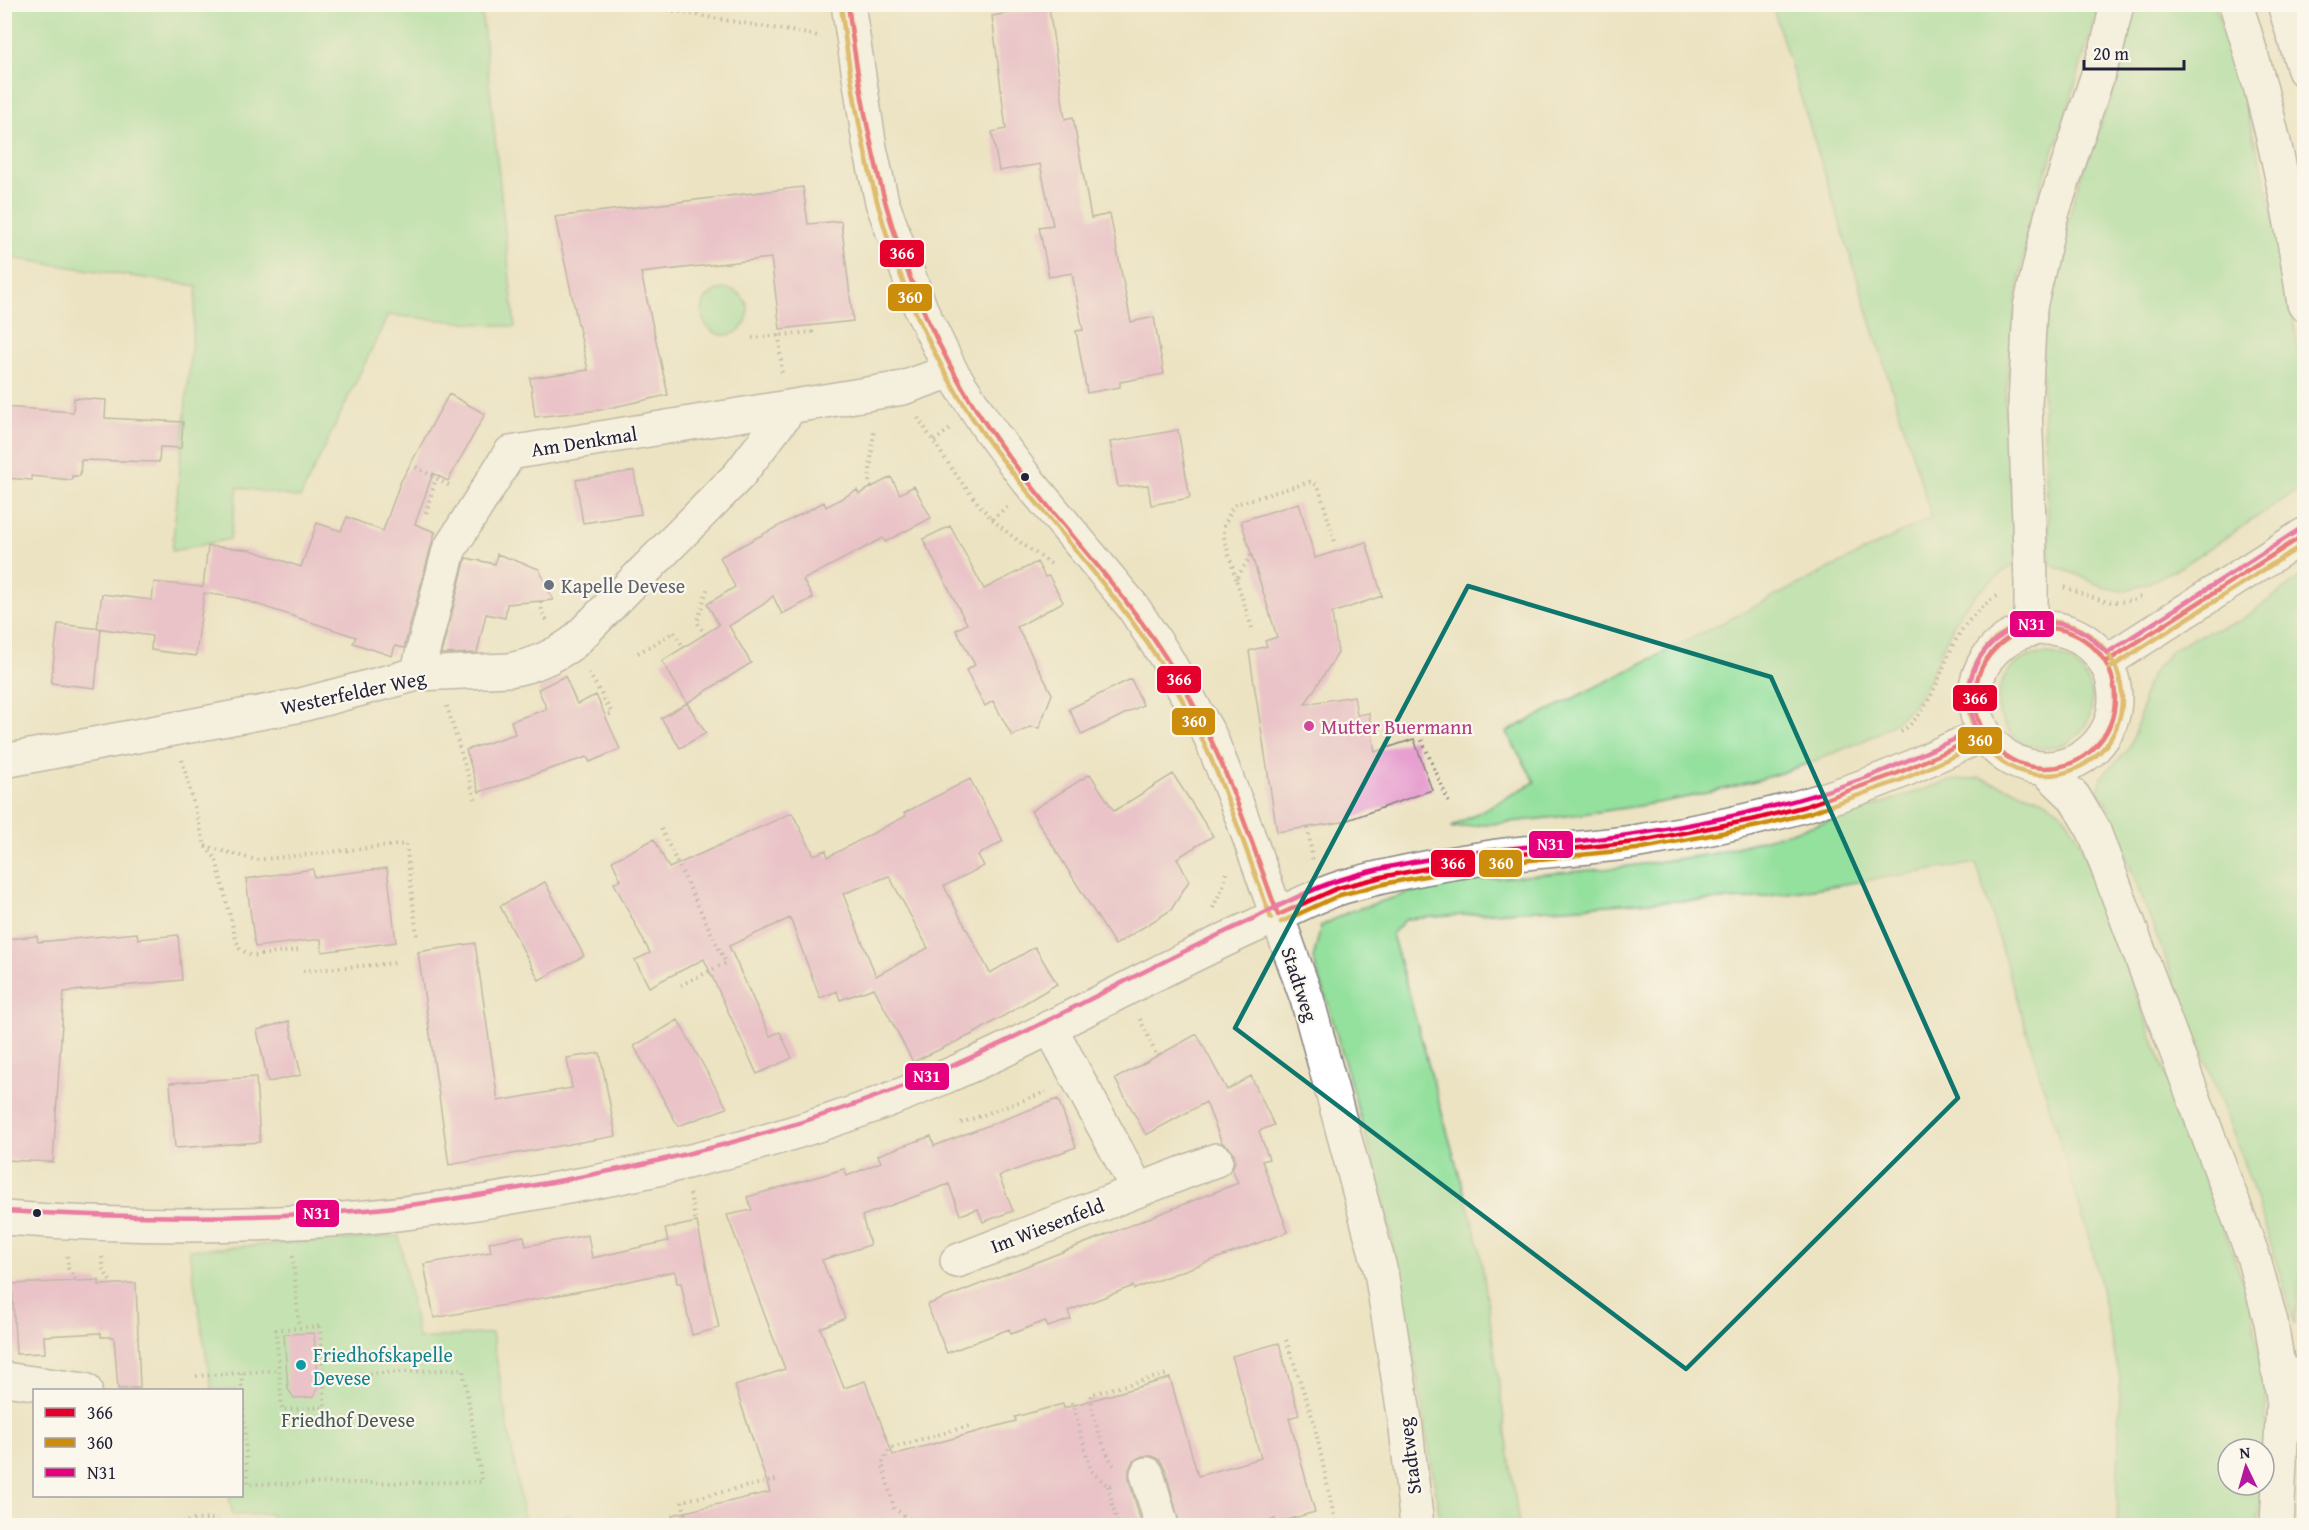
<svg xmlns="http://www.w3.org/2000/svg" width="2309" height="1530" font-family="'Gentium Book Plus',serif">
	<rect width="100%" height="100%" fill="#fbf7ec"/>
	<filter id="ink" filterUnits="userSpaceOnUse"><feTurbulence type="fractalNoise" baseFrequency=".0167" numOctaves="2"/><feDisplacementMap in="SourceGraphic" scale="12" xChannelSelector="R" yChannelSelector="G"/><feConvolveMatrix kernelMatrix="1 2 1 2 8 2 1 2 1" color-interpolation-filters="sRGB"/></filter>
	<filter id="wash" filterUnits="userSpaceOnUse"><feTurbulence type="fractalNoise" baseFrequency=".008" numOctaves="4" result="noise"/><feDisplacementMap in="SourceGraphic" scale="24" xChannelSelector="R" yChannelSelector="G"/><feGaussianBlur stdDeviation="1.35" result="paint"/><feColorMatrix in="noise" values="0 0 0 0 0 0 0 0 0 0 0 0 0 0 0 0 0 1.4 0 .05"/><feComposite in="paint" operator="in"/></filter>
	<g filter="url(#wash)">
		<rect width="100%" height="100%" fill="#ece3c3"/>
		<path fill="#94e09d" stroke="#5b816c" stroke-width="1.5" d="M5 4 481 5 515 327 388 315 300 498 238 487 230 539 172 551 197 286 5 257Z
			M1772 5H2099L2064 121 2031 214 2016 303 2005 400 2016 562C1996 578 1973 593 1959 615 1939 645 1932 692 1901 717 1881 735 1854 745 1829 755 1710 805 1577 815 1450 828L1535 782 1506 732 1932 517Z
			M2133 5H2215L2237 74 2268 192 2290 296 2304 389V486L2184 565 2144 585 2122 591 2103 587 2076 574 2050 565 2041 354 2052 280 2079 181 2116 86Z
			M702 312a23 23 0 1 1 46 0a23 23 0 1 1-46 0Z
			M2304 575V1253L2294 1324C2247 1145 2168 974 2105 800L2098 791 2101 777 2128 750 2137 728 2146 687 2154 671 2172 650 2194 637 2238 622Z
			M1998 701a47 47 0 1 1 94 0a47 47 0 1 1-94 0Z
			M1980 778 2044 800 2062 812 2076 833 2251 1303 2266 1396V1471L2264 1483V1449H2228V1485H2264L2258 1525H2117L2120 1379 2093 1251 1976 863 1750 899 1651 902 1406 919 1392 934 1480 1249 1519 1525H1441L1413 1350 1385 1204 1327 1001 1313 959 1321 926 1348 912 1440 883 1615 868 1712 854 1836 819 1949 781Z
			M399 1236 418 1339 492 1333 525 1525 275 1526 271 1514 233 1515 229 1496H242V1390H212L189 1250Z
			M569 1515 570 1525H528Z"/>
		<g id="blocks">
			<path fill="#e69ccf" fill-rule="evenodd" d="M1049 7 1065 119 1073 117 1091 218 1110 214 1131 322 1154 317 1164 374 1120 382V387L1087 393 1076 331 1083 330 1072 273 1049 277 1039 227 1053 225 1040 164 999 171 992 132 1006 129 992 16Z
				M803 187 808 224 841 221 853 321 780 329 771 258 641 273 668 395 600 410 535 417 530 378 588 370 555 217Z
				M449 394 485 414 448 481 433 473 415 524 435 532 404 648 395 646 392 656 353 643 356 637 238 598 204 593 196 656 151 650 152 636 97 628 102 594 152 600 154 582 203 587 208 546 251 550 301 567 317 523 341 531 347 517 383 531 400 483Z
				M74 398 106 400 105 418 183 422 181 448 160 447 159 462 81 460 80 476H72V480L31 476 32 480 4 478V407L73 412Z
				M1178 430 1190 498 1151 505 1148 485 1118 487 1110 442Z
				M634 471 641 514 583 523 576 480Z
				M891 477 900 494 914 486 931 518 885 542 883 538 803 580 813 598 782 614 773 596 764 604 729 626 751 663 687 703 662 661 719 625 707 604 735 587 720 557 824 502 826 507 857 490 859 494Z
				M1299 503 1315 558 1366 542 1382 596 1332 613 1338 653 1305 704 1354 696 1357 715 1369 713 1375 752 1414 739 1432 790 1342 822 1277 832 1249 651 1267 646 1265 641 1277 637 1241 521Z
				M950 526 984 589 1037 562 1045 577 1049 576 1063 602 1017 627 1052 694 1039 728 1030 727 1012 736 993 701 985 706 966 670 975 665 956 630 967 624 923 539Z
				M497 554 539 569 553 600 507 604 505 618 486 614 477 653 441 654 466 558 495 564Z
				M58 624 101 629 95 688 51 683Z
				M565 676 577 704 596 695 620 749 590 762 587 757 479 792 466 750 515 734 511 721 547 709 538 689Z
				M1131 679 1143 705 1082 735 1069 709Z
				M687 703 706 733 680 748 661 718Z
				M1090 774 1114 811 1173 774 1213 836 1177 858 1189 881 1171 910 1115 945 1031 811Z
				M970 779 1003 841 978 855 984 866 944 886 990 973 1035 947 1057 984 975 1033 913 1062 874 988 840 1000 837 991 820 998 790 918 729 946 770 1036 780 1032 792 1058 757 1074 704 959 649 987 635 960 650 953 614 883 621 880 612 861 654 839 669 868 792 813 814 855 826 850 828 857 906 816 904 813ZM889 876 928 948 876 976 843 894Z
				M387 868 396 942 322 952 321 939 255 947 246 879 313 869 314 877Z
				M545 882 584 956 539 980 500 906Z
				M137 933 138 939 178 935 182 980 64 992 53 1162 4 1160 5 969H9L7 939 37 936 38 942Z
				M475 943 498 1101 572 1088 567 1058 600 1053 616 1136 449 1165 418 952Z
				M678 1020 727 1108 678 1126 634 1046Z
				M289 1021 301 1075 268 1082 257 1030Z
				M1197 1034 1227 1090 1251 1076 1274 1125 1259 1131 1269 1159 1262 1161 1288 1232 1134 1289 1133 1286 1068 1311 1071 1319 1048 1327 1045 1321 1011 1334 1009 1329 947 1353 927 1305 1238 1183 1232 1169 1235 1162 1234 1154 1228 1146 1222 1143 1206 1102 1146 1135 1115 1079Z
				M256 1077 260 1142 175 1148 170 1083Z
				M1058 1099 1076 1147 999 1176 1013 1211 983 1222 978 1209 960 1215 949 1184 862 1216 870 1245 822 1260 845 1318 820 1328 844 1388 865 1381 893 1455 1016 1421 1015 1417 1063 1404 1064 1408 1170 1378 1198 1476 1261 1458 1232 1356 1279 1343 1299 1415 1289 1418 1315 1512 1276 1523 1275 1519 1251 1526H1180L1165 1468 1160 1460 1152 1456H1142L1133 1461 1129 1470V1479L1142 1526H673L672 1515 770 1492 735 1386 785 1369 727 1215 752 1210 747 1197 844 1169 847 1176 881 1162 878 1155 931 1136 934 1146Z
				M697 1222 719 1328 692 1335 681 1283H677L675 1271 597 1288 434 1318 424 1264 491 1252 489 1242 524 1236 526 1246 588 1235 592 1258 668 1241 665 1229Z
				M99 1280V1285L136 1283 140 1388 118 1389 114 1337H101V1333L44 1336 45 1353 16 1354 12 1284Z
				M314 1333 318 1387 313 1397 294 1398 288 1389 284 1334Z"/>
		</g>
	</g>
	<g filter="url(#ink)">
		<use href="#blocks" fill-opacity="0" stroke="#87827f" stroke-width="1.5"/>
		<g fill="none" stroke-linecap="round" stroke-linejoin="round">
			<g stroke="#87827f" stroke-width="36">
				<path id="minor" d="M848 4 870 148 882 202 921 309 951 371 989 429 1025 477 1133 607 1165 656 1210 736 1240 812 1307 999 1381 1272 1405 1420 1417 1526
					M417 674 449 550 510 453 903 388 951 371
					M4 761 301 705 417 674 509 670C533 666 553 657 573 643L739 475 791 407
					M1050 1027 1138 1190
					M957 1261 1216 1160
					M4 1379 85 1390
					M1147 1474 1162 1526"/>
			</g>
			<g stroke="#87827f" stroke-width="36">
				<path id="major" d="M1975 698a70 70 0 1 1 140 0a70 70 0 1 1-140 0Z
					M2106 662 2304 535
					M4 1218C125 1227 247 1228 367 1217 432 1211 498 1200 562 1188 692 1165 819 1131 940 1079 1048 1033 1150 973 1257 925 1285 912 1313 896 1343 887 1389 874 1437 865 1485 858 1536 850 1588 849 1639 841 1728 827 1817 807 1900 772 1928 760 1956 746 1985 734"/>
			</g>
			<g stroke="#87827f" stroke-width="36">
				<path id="highway" d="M2236 4C2267 101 2290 203 2304 304
					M2284 4 2304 70
					M2031 630V583L2025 404 2030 307 2051 217 2108 44 2117 4
					M2045 769 2074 797 2094 831 2253 1256 2271 1322 2283 1397 2277 1526
					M2296 1423 2304 1372"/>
			</g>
			<path stroke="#87827f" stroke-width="4" stroke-dasharray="1.5 4.5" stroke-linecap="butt" d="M632 4 819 36
				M779 335 782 376
				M752 338 812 332 811 326
				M918 418C940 451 965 491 992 519 1010 536 1031 550 1051 564
				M934 441 950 429
				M416 467 450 486
				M872 487 869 482 874 428
				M426 513 436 478
				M992 519 1008 506
				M1236 579 1224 537V526L1231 510 1236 504 1310 482 1317 485 1319 489 1336 545
				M2064 587C2093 598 2113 609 2143 596
				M541 602 542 613 547 620
				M1252 628 1236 579 1252 554
				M705 635 697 622 708 587
				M638 653 674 632 684 648
				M589 673 612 713 605 716
				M447 706 475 799
				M1901 732C1931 711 1939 675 1953 645 1963 625 1978 608 1997 596
				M1422 740 1449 803
				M182 760 205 846 216 859 236 940 240 949 252 956 299 950
				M1308 828 1313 863
				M661 829 726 963 681 985
				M205 846 256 860 406 844 417 936
				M1213 908 1223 886 1226 873
				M303 971 395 963
				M1140 1019 1156 1054
				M961 1123 1046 1092
				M690 1194 696 1223
				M67 1256 68 1268 76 1281
				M293 1256 299 1328
				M102 1257 104 1271 112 1284
				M320 1326 325 1407 282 1410 276 1330Z
				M1286 1340 1314 1422 1336 1526
				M241 1373 248 1484 482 1482 463 1369 323 1376
				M196 1376 279 1370
				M1072 1402 1091 1471 1108 1486 1115 1484
				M1114 1465C1105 1455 1088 1407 1092 1394L1168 1374
				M1108 1486 1118 1526
				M99 1526 104 1523 113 1526
				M176 1526 191 1520 217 1519
				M688 1526 682 1501 780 1479
				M919 1526 894 1508 882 1463 891 1448 969 1426"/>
			<use href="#minor" stroke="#fff" stroke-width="33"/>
			<use href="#major" stroke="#fff" stroke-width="33"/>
			<use href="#highway" stroke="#fff" stroke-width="33"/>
			<g stroke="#fbf7ec" stroke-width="9">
				<path id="bus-1" d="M848 4C867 158 900 300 989 429 1047 514 1123 585 1176 674 1222 749 1248 833 1278 915
					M1975 698a70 70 0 1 1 140 0a70 70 0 1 1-140 0Z
					M2106 662 2304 535
					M1278 915 1338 888 1386 876 1483 858 1636 842 1756 819 1806 806 1898 773 1985 734"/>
			</g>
			<g stroke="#fbf7ec" stroke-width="9">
				<path id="bus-2" d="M841 5C859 159 893 306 984 435 1044 519 1118 591 1171 680 1216 755 1241 837 1271 918
					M1968 698a77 77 0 1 1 154 0a77 77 0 1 1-154 0Z
					M2110 668 2304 544
					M1281 922 1340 895 1388 883 1484 865 1637 849 1758 826 1809 813 1901 780 1988 741"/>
			</g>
			<g stroke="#fbf7ec" stroke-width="9">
				<path id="bus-3" d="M4 1211C125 1218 245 1220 366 1210 438 1203 509 1190 580 1177 702 1154 822 1121 936 1073 1041 1028 1139 971 1242 924 1273 909 1304 892 1336 881 1437 849 1539 849 1642 833 1717 821 1791 805 1862 779 1901 765 1938 746 1976 730 1971 712 1966 694 1972 675 1986 627 2045 609 2086 634 2094 639 2100 647 2107 653L2300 529"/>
			</g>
			<use href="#bus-1" stroke="#e4002b" stroke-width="4.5"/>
			<use href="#bus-2" stroke="#cc8c0c" stroke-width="4.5"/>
			<use href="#bus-3" stroke="#e5007d" stroke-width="4.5"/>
		</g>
	</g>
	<path d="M0 0H2309V1530H0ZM1468 586 1771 677 1958 1098 1686 1369 1235 1028Z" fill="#ece3c3" fill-opacity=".55" fill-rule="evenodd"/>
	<path fill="none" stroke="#0f766e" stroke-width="4.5" stroke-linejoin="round" d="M1468 586 1771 677 1958 1098 1686 1369 1235 1028Z"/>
	<g fill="#22223b" stroke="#fbf7ec" stroke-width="2">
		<circle cx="1025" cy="477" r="5"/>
		<circle cx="37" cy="1213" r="5"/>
	</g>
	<circle fill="#6b7280" stroke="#fbf7ec" stroke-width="2" cx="549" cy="585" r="6"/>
	<circle fill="#d1479c" stroke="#fbf7ec" stroke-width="2" cx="1309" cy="726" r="6"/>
	<circle fill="#0f9aa8" stroke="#fbf7ec" stroke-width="2" cx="301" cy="1365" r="6"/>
	<g text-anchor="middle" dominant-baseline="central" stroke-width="4.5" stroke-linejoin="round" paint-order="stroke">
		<g font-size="20" fill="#22223b" stroke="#fbf7ec">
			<text transform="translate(584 441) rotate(-9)">Am Denkmal</text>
			<text transform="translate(353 692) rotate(-12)">Westerfelder Weg</text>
			<text transform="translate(1300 984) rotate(72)">Stadtweg</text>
			<text transform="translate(1047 1225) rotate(-21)">Im Wiesenfeld</text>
			<text transform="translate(1409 1456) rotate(-97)">Stadtweg</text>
		</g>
		<g font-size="20" fill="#5b616d" stroke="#fbf7ec" text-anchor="start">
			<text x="561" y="585">Kapelle Devese</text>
		</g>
		<g font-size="20" fill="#b23c85" stroke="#fbf7ec" text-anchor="start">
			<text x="1321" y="726">Mutter Buermann</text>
		</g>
		<g font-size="20" fill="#0d838f" stroke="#fbf7ec" text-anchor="start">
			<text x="313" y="1354">Friedhofskapelle<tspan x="313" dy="23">Devese</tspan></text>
		</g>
		<g font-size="20" fill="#445b58" stroke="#fbf7ec">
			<text x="348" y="1419">Friedhof Devese</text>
		</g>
	</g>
	<g stroke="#fbf7ec" stroke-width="2">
		<rect x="879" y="239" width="46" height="29" rx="6" fill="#e4002b"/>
		<rect x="887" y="283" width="46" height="29" rx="6" fill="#cc8c0c"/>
		<rect x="2009" y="610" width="46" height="28" rx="6" fill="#e5007d"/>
		<rect x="1156" y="665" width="46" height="29" rx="6" fill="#e4002b"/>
		<rect x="1952" y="684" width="46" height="28" rx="6" fill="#e4002b"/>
		<rect x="1171" y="707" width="45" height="29" rx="6" fill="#cc8c0c"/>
		<rect x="1957" y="726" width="46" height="29" rx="6" fill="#cc8c0c"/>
		<rect x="1528" y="830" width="46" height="29" rx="6" fill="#e5007d"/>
		<rect x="1478" y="849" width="45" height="29" rx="6" fill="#cc8c0c"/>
		<rect x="1430" y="849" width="46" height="29" rx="6" fill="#e4002b"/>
		<rect x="904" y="1062" width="46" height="29" rx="6" fill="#e5007d"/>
		<rect x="295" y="1199" width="45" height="29" rx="6" fill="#e5007d"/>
	</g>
	<g font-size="16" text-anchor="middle" font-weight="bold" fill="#fff">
		<text x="902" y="259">366</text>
		<text x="910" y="303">360</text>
		<text x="2032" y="630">N31</text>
		<text x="1179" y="685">366</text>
		<text x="1975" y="704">366</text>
		<text x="1194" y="727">360</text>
		<text x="1980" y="746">360</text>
		<text x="1551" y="850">N31</text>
		<text x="1501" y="869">360</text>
		<text x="1453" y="869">366</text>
		<text x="927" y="1082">N31</text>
		<text x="317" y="1219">N31</text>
	</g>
	<rect width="2309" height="1530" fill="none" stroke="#fbf7ec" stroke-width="24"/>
	<rect x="33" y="1389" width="210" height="108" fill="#fbf7ec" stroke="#a4a2a5" stroke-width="1.5"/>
	<rect x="45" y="1408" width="30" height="9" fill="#e4002b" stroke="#a4a2a5" stroke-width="1.5"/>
	<text x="87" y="1419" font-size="18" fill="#22223b">366</text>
	<rect x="45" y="1438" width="30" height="9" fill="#cc8c0c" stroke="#a4a2a5" stroke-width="1.5"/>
	<text x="87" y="1449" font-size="18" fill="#22223b">360</text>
	<rect x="45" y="1468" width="30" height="9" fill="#e5007d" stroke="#a4a2a5" stroke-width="1.5"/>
	<text x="87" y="1479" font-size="18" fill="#22223b">N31</text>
	<g transform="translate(2246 1467) rotate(355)"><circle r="28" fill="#fbf7ec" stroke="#a4a2a5" stroke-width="1.5"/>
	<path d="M0-4.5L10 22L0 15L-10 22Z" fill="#b5179e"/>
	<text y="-9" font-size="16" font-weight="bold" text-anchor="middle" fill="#22223b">N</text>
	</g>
	<path d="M2084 60v9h100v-9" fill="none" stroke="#22223b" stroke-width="3"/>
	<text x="2093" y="60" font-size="18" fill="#22223b" stroke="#fbf7ec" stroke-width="4.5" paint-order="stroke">20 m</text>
</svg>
